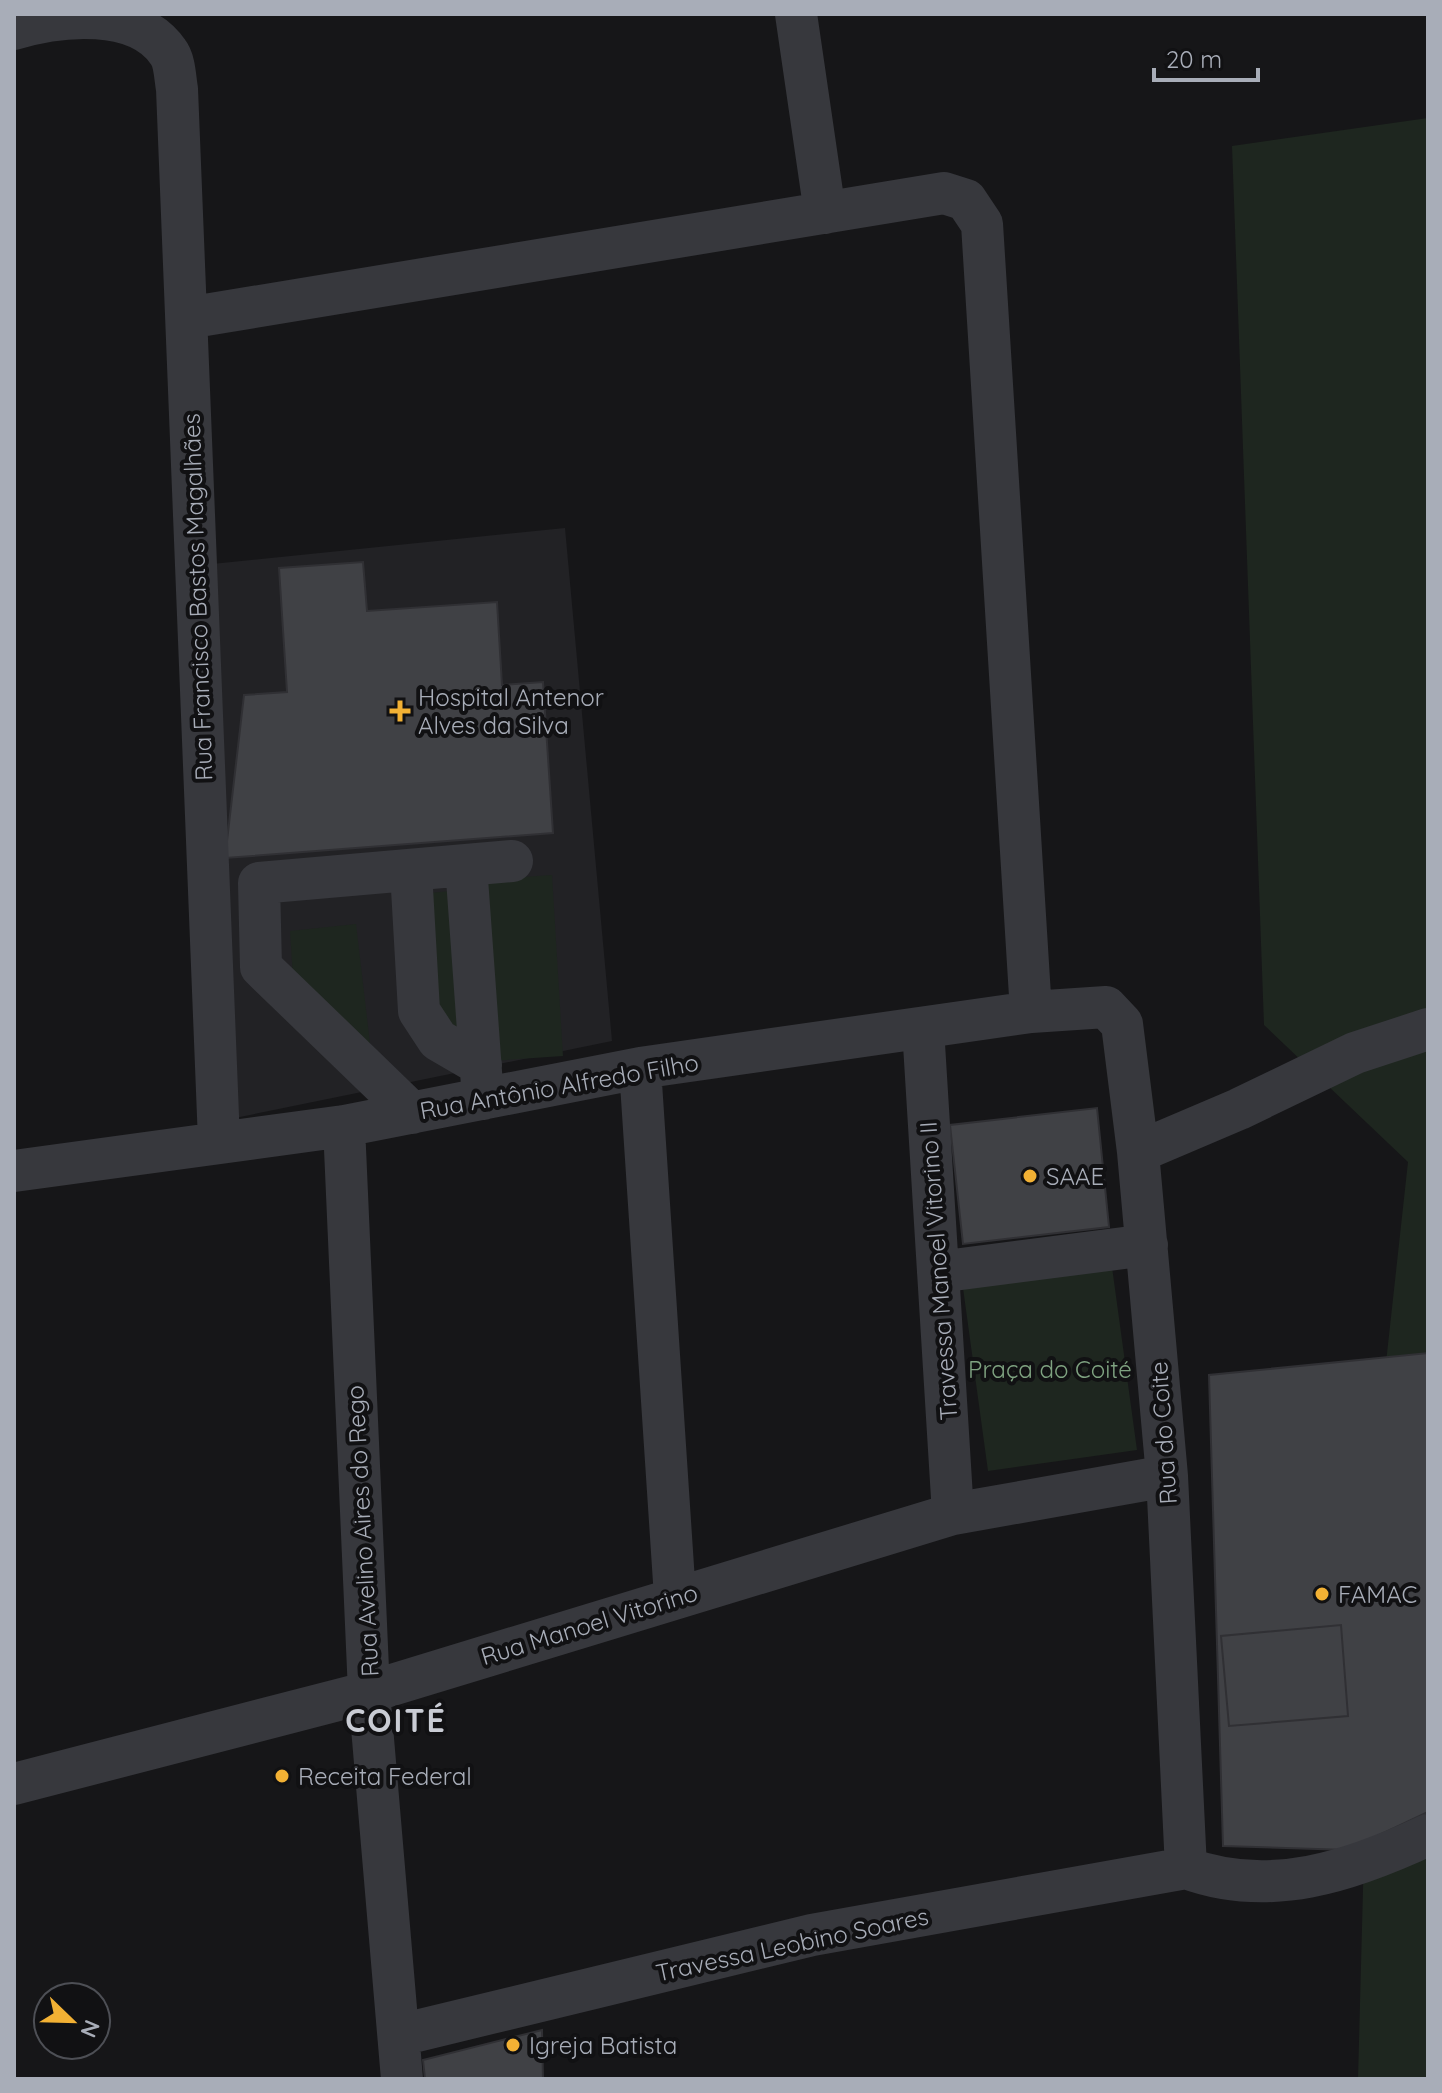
<svg xmlns="http://www.w3.org/2000/svg" width="1442" height="2093" font-family="Quicksand,sans-serif">
	<rect width="100%" height="100%" fill="#161618"/>
	<path fill="#222225" d="M565 528 612 1041 235 1118 212 564Z"/>
	<path fill="#1e261f" d="M1428 118V2079H1358L1374 1472 1408 1162 1264 1025 1232 146Z
		M552 875 563 1056 492 1061 480 880Z
		M451 891 462 1038 435 1004 429 893Z
		M356 924 371 1052 295 1008 290 931Z
		M1112 1267 1137 1450 988 1471 963 1288Z"/>
	<path fill="#404145" stroke="#303034" stroke-width="2" d="M363 562 367 611 497 602 502 685 543 682 553 833 225 858 244 695 287 692 279 568Z
		M1097 1108 1109 1227 963 1244 950 1125Z
		M1428 1353V1812L1348 1850 1223 1846 1209 1375Z
		M1341 1625 1348 1716 1229 1726 1221 1636Z
		M542 2030 543 2079H425L423 2060Z"/>
	<g fill="none" stroke-linecap="round" stroke-linejoin="round">
		<path stroke="#37383d" stroke-width="42" d="M796 14 825 213
			M14 29C60 15 137 7 168 52 175 61 175 78 177 89L219 1141
			M187 318 944 193 966 200 982 224 1031 1012
			M466 865 483 1099
			M411 871 419 1011 438 1040 481 1065
			M923 1028 953 1514
			M640 1068 675 1597
			M412 1113 261 967 259 883 512 861
			M344 1126 369 1692 402 2079
			M1138 1152 1239 1109 1355 1053 1428 1029
			M14 1171 344 1126 640 1068 1031 1012 1106 1007 1122 1024 1138 1152 1167 1476 1186 1868
			M938 1272 1147 1245
			M14 1784 369 1692 953 1514 1167 1476
			M1186 1868C1270 1899 1351 1871 1428 1835
			M400 2035 812 1935 1186 1868"/>
	</g>
	<g fill="#f2b134" stroke="#111113" stroke-width="3">
		<path d="M396 699h8v8h8v8h-8v8h-8v-8h-8v-8h8z"/>
		<circle cx="1030" cy="1176" r="8"/>
		<circle cx="1322" cy="1594" r="8"/>
		<circle cx="282" cy="1776" r="8"/>
		<circle cx="513" cy="2045" r="8"/>
	</g>
	<g text-anchor="middle" dominant-baseline="central" stroke-width="8" stroke-linejoin="round" paint-order="stroke">
		<g font-size="24" fill="#a8adb8" stroke="#111113">
			<text transform="translate(197 597) rotate(-92)">Rua Francisco Bastos Magalhães</text>
			<text transform="translate(559 1086) rotate(-10)">Rua Antônio Alfredo Filho</text>
			<text transform="translate(938 1271) rotate(-94)">Travessa Manoel Vitorino II</text>
			<text transform="translate(1163 1433) rotate(-94)">Rua do Coite</text>
			<text transform="translate(362 1531) rotate(-93)">Rua Avelino Aires do Rego</text>
			<text transform="translate(589 1624) rotate(-17)">Rua Manoel Vitorino</text>
			<text transform="translate(792 1944) rotate(-12)">Travessa Leobino Soares</text>
		</g>
		<g font-size="24" fill="#a8adb8" stroke="#111113" text-anchor="start">
			<text x="418" y="697">Hospital Antenor<tspan x="418" dy="28">Alves da Silva</tspan></text>
			<text x="1046" y="1176">SAAE</text>
			<text x="1338" y="1594">FAMAC</text>
			<text x="298" y="1776">Receita Federal</text>
			<text x="529" y="2045">Igreja Batista</text>
		</g>
		<g font-size="24" fill="#7fa381" stroke="#111113">
			<text x="1050" y="1369">Praça do Coité</text>
		</g>
		<g font-size="32" font-weight="bold" letter-spacing="2" fill="#c9ccd4" stroke="#111113">
			<text x="396" y="1720">COITÉ</text>
		</g>
	</g>
	<rect width="1442" height="2093" fill="none" stroke="#a8adb8" stroke-width="32"/>
	<g transform="translate(72 2021) rotate(113)"><circle r="38" fill="#111113" stroke="#4d4f55" stroke-width="2"/>
	<path d="M0-6L14 30L0 20L-14 30Z" fill="#f2b134"/>
	<text y="-12" font-size="22" font-weight="bold" text-anchor="middle" fill="#a8adb8">N</text>
	</g>
	<path d="M1154 68v12h104v-12" fill="none" stroke="#a8adb8" stroke-width="4"/>
	<text x="1166" y="68" font-size="24" fill="#a8adb8" stroke="#111113" stroke-width="6" paint-order="stroke">20 m</text>
</svg>
